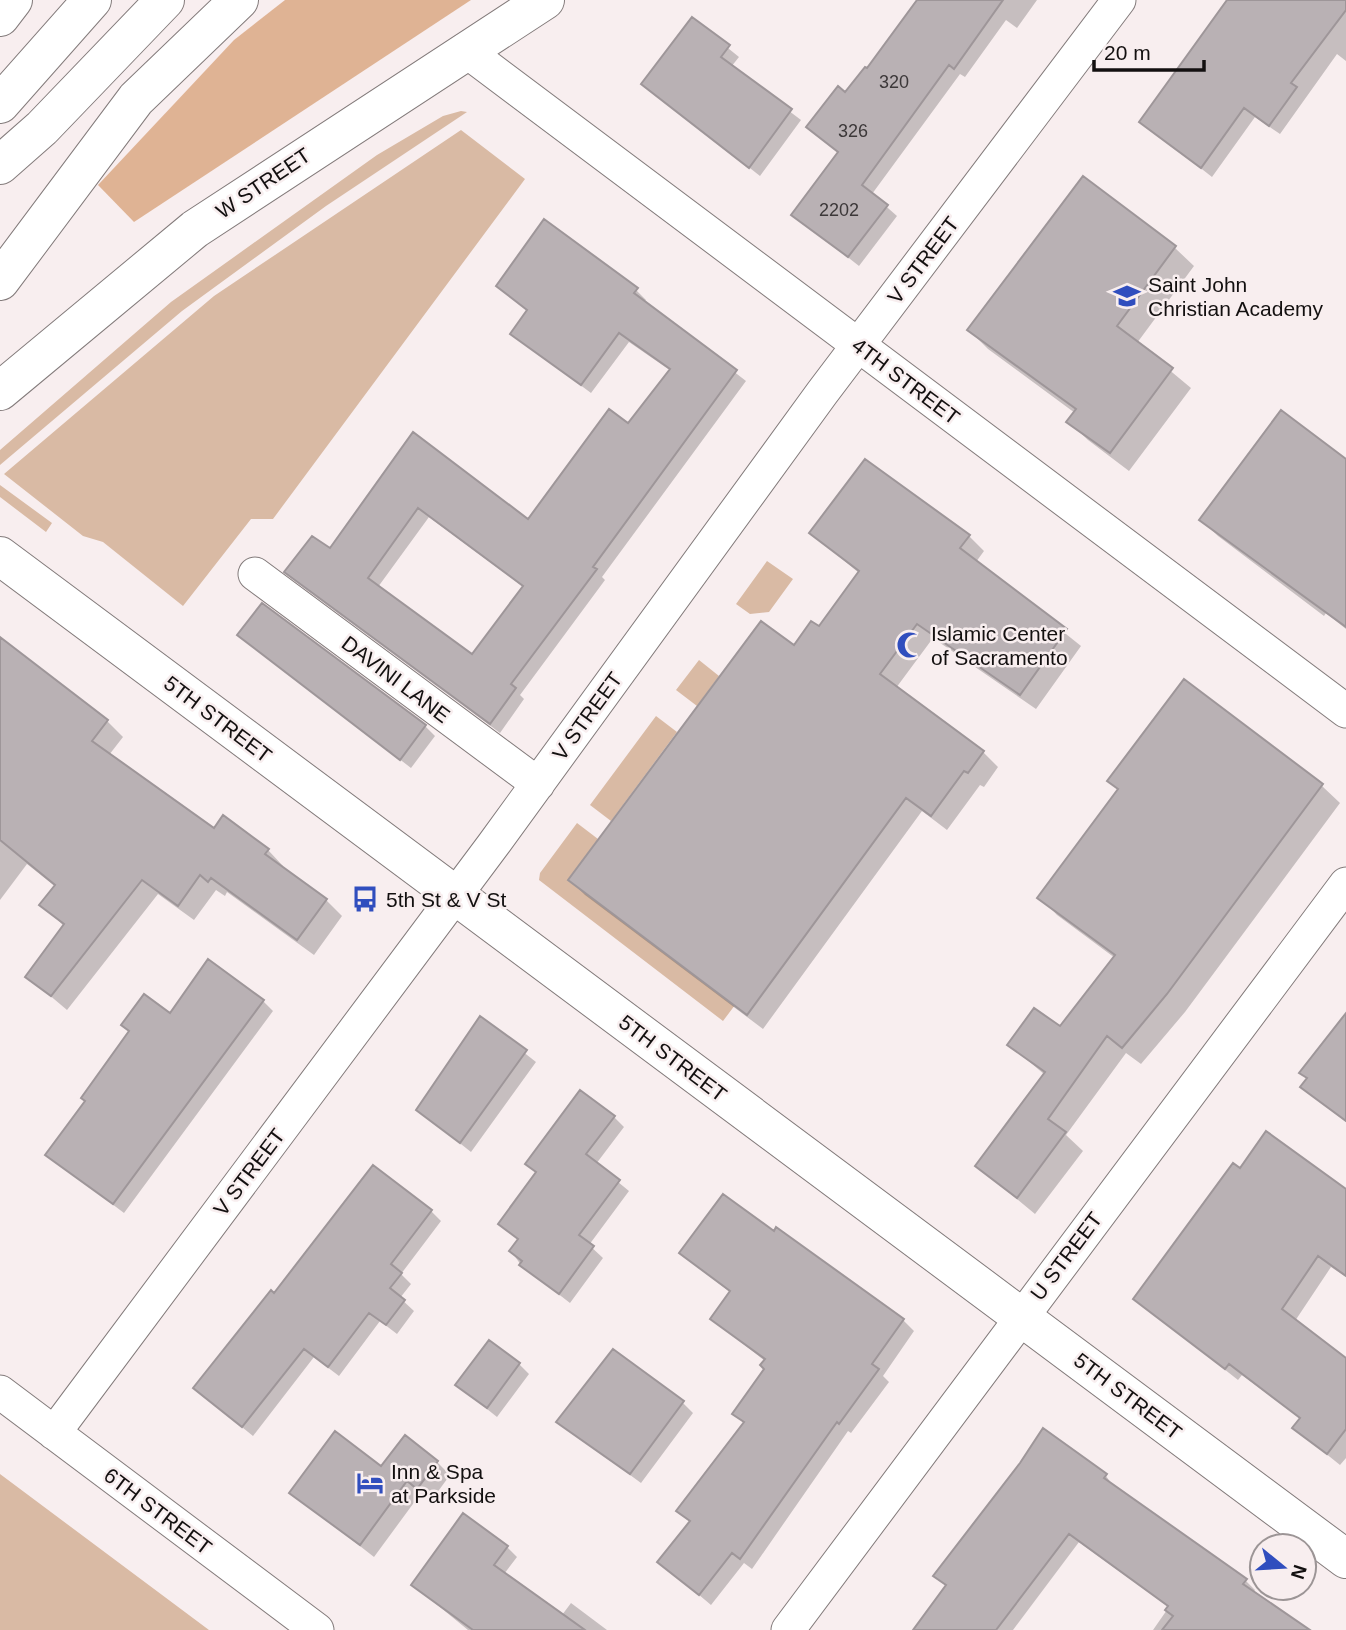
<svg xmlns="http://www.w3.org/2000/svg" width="1346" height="1630" font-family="Arial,sans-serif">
	<rect width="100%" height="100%" fill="#f8eeef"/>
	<path fill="#d9baa4" d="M461 111 467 112 326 206 182 311 0 465V450L171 302 377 155 443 116Z
		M461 130 525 179 273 519H251L183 606 103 542 83 536 4 474 214 296Z
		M0 485 52 523 46 532 0 497Z
		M767 561 793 579 769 612 750 614 736 604Z
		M699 660 719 676 697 706 676 690Z
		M656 716 677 732 611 821 590 805Z
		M577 823 598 839 568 880 735 1005 723 1021 539 880 540 873Z
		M0 1474 209 1630H0Z"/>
	<path fill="#dfb394" d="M285 0H471L134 222 98 185 234 40Z"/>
	<path fill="#0003" fill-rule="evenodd" d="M919 0H1037L1017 28 1006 20 965 77 960 74 872 194 897 216 859 266 793 214 840 153 809 127 867 71Z
		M1229 0H1346V61L1337 54 1280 134 1255 117 1212 177 1142 122Z
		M692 19 739 57 731 67 801 120 760 176 643 84Z
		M1084 179 1175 248 1194 266 1137 343 1191 388 1129 471 1088 440 1069 422 1075 413 988 349 969 330Z
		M498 286 636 290 646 300 644 302 746 381 602 577 605 580 520 695 524 699 500 733 287 572 330 551 414 435 529 521 629 426 671 371 629 342 591 393 512 334 528 311ZM429 517 524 587 473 657 378 587Z
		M1346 461V629L1326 613 1324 616 1218 536 1201 520Z
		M811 533 969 536 984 551 976 562 1081 646 1036 709 933 638 896 688 983 752 998 767 984 787 980 785 947 830 922 811 763 1029 585 895 570 880 794 647 820 629 859 573Z
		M239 635 425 726 435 736 411 768Z
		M7 645 107 721 123 737 109 755 215 830 268 850 283 866 282 868 326 900 342 916 314 955 227 892 225 896 216 890 194 920 158 894 67 1010 28 977 64 926 42 905 56 887 27 864 0 900V654Z
		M1184 682 1322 786 1340 803 1185 1012 1141 1064 1126 1053 1066 1135 1083 1151 1035 1214 977 1166 1045 1075 1010 1045 1060 1028 1115 958 1057 915 1040 897 1119 791 1109 781Z
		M263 1001 273 1011 124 1213 47 1155Z
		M1346 1015V1122L1302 1087 1308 1079 1302 1073Z
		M480 1018 536 1062 471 1152 418 1110Z
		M614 1117 624 1127 596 1164 629 1191 589 1245 603 1258 570 1303 521 1265 511 1251 519 1240 500 1224 537 1173 527 1164Z
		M1240 1171 1346 1191V1277L1331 1267 1295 1321 1346 1360V1458L1340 1465 1294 1428 1301 1419 1242 1375 1238 1380 1135 1299Z
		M431 1211 441 1221 401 1274 411 1284 400 1298 414 1311 397 1334 380 1321 339 1376 314 1357 253 1436 206 1398 274 1295Z
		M681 1253 903 1320 914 1331 883 1376 889 1382 851 1433 848 1431 752 1569 744 1563 711 1605 660 1562 691 1523 679 1511 745 1424 735 1414 766 1369 765 1361 712 1319 731 1293Z
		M519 1364 529 1374 497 1417 457 1385Z
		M580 1391 683 1403 693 1413 641 1483 558 1422Z
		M1044 1430 1106 1476 1114 1487 1246 1581 1255 1590 1253 1593 1307 1630H1153L1169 1607 1079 1542 1013 1630H915L947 1587 935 1575 1021 1464Z
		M437 1462 450 1475 431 1501 421 1493 374 1557 292 1493 381 1468Z
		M507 1547 517 1557 504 1574 562 1615 571 1603 607 1630H468L413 1585Z"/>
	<path fill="#b9b1b4" stroke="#9e9699" stroke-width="2" fill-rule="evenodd" d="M917 0H1003L954 69 949 65 862 185 888 205 848 257 791 215 838 152 806 127 838 86 845 92 865 67 867 68Z
		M1227 0H1346V10L1291 83 1297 87 1269 126 1244 108 1201 168 1139 122Z
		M692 17 730 45 721 57 792 109 749 168 641 84Z
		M1083 176 1176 246 1117 326 1173 368 1110 453 1066 422 1076 409 967 330Z
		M544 219 638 288 634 293 737 370 593 567 597 569 511 684 516 688 490 724 284 572 312 536 330 548 413 432 528 519 609 409 628 423 670 369 619 333 581 385 510 334 527 310 496 286ZM418 508 523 586 472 654 368 578Z
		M1281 410 1346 459V627L1199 520Z
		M865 459 970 535 960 548 1067 629 1020 695 917 624 880 674 984 751 968 773 964 771 931 816 906 798 747 1015 568 880 761 621 794 645 811 621 819 626 859 571 809 533Z
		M262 603 426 725 400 760 237 635Z
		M0 637 108 720 92 741 214 828 223 815 269 849 265 854 327 899 297 940 211 878 208 882 200 875 178 906 142 880 51 996 25 977 64 924 39 905 55 885 0 840Z
		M1184 679 1323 784 1167 994 1122 1048 1107 1036 1048 1119 1066 1132 1017 1198 975 1166 1045 1072 1007 1045 1034 1008 1060 1026 1115 955 1037 898 1118 789 1107 781Z
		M208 959 264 1000 113 1204 45 1155 85 1101 81 1098 129 1031 121 1025 144 994 170 1013Z
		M1346 1013V1121L1300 1087 1307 1078 1299 1073Z
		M480 1016 527 1050 460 1143 416 1110Z
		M580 1090 615 1116 586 1154 620 1180 579 1235 594 1246 559 1294 519 1265 522 1261 509 1251 518 1239 498 1224 536 1172 525 1164Z
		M1266 1131 1346 1189V1276L1318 1256 1282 1309 1346 1358V1429L1327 1454 1292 1428 1300 1418 1229 1364 1225 1369 1133 1299 1233 1163 1240 1168Z
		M373 1165 432 1210 391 1264 402 1273 390 1288 405 1300 386 1325 369 1313 328 1367 304 1349 242 1427 193 1388 271 1290 274 1293Z
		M723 1194 774 1231 776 1227 904 1319 872 1364 879 1369 839 1424 837 1422 740 1559 732 1553 699 1595 657 1562 690 1521 676 1511 744 1422 732 1414 764 1369 760 1365 765 1359 710 1319 730 1291 679 1253Z
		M489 1340 520 1363 487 1408 455 1385Z
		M613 1349 684 1401 630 1474 556 1422Z
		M1043 1428 1107 1474 1104 1478 1247 1579 1243 1584 1310 1630H1162L1173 1616 1165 1610 1168 1606 1069 1534 996 1630H913L946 1585 933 1576 1020 1463Z
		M335 1431 381 1466 405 1435 438 1461 417 1489 407 1481 360 1545 289 1493Z
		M463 1513 508 1546 494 1565 585 1630H473L411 1585Z"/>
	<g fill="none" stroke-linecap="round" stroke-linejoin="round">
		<g stroke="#837b7b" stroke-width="35">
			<path id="minor" d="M465 50 1346 711
				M255 574 538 784
				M0 1392 317 1630
				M54 1433 493 845 822 393 1119 0
				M788 1630 1346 884"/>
		</g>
		<g stroke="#837b7b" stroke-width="40">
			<path id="tertiary" d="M0 391 195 229 545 0
				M0 556 1346 1559"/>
		</g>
		<g stroke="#837b7b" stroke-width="40">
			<path id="motorway" d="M0 17 13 0
				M0 104 92 0
				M0 165 42 128 165 0
				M0 281 136 99 239 0"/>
		</g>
		<use href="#minor" stroke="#fff" stroke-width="33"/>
		<use href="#tertiary" stroke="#fff" stroke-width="38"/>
		<use href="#motorway" stroke="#fff" stroke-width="38"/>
	</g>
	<defs>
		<g id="school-bare" transform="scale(2.1)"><path d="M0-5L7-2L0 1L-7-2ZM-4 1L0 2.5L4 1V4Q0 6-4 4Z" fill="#304ebe" stroke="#f8eeef" stroke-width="2.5" paint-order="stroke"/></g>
		<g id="mosque-bare" transform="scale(2.1)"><path d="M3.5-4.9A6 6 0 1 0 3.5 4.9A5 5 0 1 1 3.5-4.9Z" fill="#304ebe" stroke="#f8eeef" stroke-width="2.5" paint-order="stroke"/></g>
		<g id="bus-bare" transform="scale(2.1)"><path d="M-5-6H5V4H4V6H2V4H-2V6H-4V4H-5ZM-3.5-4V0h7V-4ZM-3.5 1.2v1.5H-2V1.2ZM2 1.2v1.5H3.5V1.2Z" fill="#304ebe" stroke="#f8eeef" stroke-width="2.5" paint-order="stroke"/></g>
		<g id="hotel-bare" transform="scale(2.1)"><path d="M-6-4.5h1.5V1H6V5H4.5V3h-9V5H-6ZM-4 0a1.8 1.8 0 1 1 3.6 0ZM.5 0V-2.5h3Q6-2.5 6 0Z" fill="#304ebe" stroke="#f8eeef" stroke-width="2.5" paint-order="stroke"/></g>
	</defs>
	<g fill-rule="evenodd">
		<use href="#school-bare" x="1127" y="296"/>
		<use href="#mosque-bare" x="910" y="645"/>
		<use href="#bus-bare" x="365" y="899"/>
		<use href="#hotel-bare" x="370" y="1483"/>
	</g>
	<g text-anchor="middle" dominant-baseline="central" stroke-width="5" stroke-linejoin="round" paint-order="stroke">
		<g font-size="18" fill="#3c3839">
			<text x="894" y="82">320</text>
			<text x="853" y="131">326</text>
			<text x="839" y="210">2202</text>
		</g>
		<g font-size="21" fill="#131010" stroke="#f8eeef">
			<text transform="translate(263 183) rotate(-34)">W STREET</text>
			<text transform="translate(923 260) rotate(-53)">V STREET</text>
			<text transform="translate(906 381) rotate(37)">4TH STREET</text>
			<text transform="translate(396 679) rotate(37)">DAVINI LANE</text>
			<text transform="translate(587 716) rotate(-54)">V STREET</text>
			<text transform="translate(218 719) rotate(37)">5TH STREET</text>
			<text transform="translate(673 1058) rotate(37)">5TH STREET</text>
			<text transform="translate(249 1172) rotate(-53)">V STREET</text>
			<text transform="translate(1066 1256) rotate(-53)">U STREET</text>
			<text transform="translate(1128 1396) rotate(37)">5TH STREET</text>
			<text transform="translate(158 1511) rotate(37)">6TH STREET</text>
		</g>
		<g font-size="21" fill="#131010" stroke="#f8eeef" text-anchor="start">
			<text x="1148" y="284">Saint John<tspan x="1148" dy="24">Christian Academy</tspan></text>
			<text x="931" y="633">Islamic Center<tspan x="931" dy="24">of Sacramento</tspan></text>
			<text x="386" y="899">5th St &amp; V St</text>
			<text x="391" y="1471">Inn &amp; Spa<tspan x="391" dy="24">at Parkside</tspan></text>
		</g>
	</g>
	<g transform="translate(1283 1567) rotate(108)"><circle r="33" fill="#f8eeef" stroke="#9c9596" stroke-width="2"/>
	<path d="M0-5L12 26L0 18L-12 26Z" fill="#304ebe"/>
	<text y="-10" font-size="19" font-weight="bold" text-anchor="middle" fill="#131010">N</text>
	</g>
	<path d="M1094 60v10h110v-10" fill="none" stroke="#131010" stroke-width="3.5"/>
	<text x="1104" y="60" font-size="21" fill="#131010" stroke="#f8eeef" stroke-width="5" paint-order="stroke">20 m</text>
</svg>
